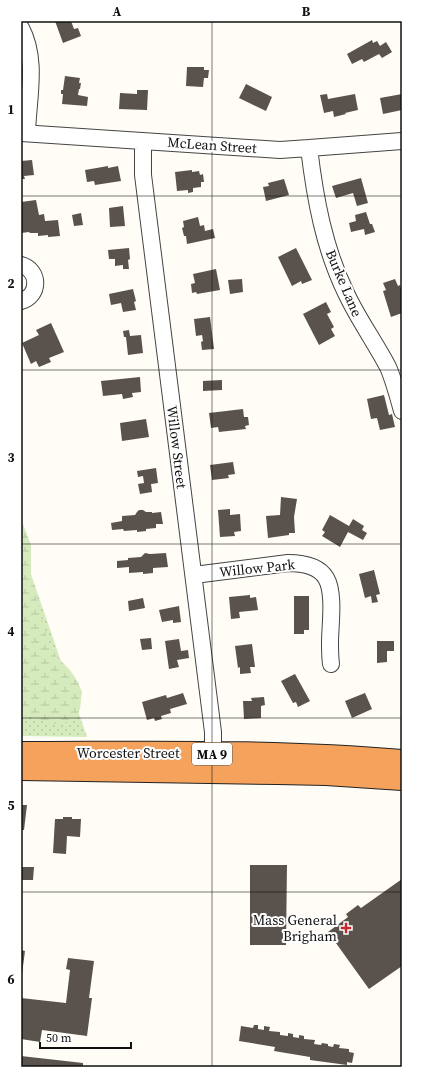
<svg xmlns="http://www.w3.org/2000/svg" width="423" height="1088" font-family="'Source Serif 4',serif">
	<defs>
		<pattern id="grass-dots" width="8" height="8" patternUnits="userSpaceOnUse"><rect width="8" height="8" fill="#d5ebbd"/><path d="M2 2h.1M6 6h.1" fill="none" stroke="#b6c8a1" stroke-width="1.8" stroke-linecap="round"/></pattern>
		<pattern id="wetland-marsh" width="20" height="14" patternUnits="userSpaceOnUse"><rect width="20" height="14" fill="#d5ebbd"/><path d="M1 5h8M5 5V1M11 12h8M15 12V8" fill="none" stroke="#b6c8a1"/></pattern>
	</defs>
	<rect width="100%" height="100%" fill="#fffdf5"/>
	<path fill="url(#grass-dots)" d="M21 545 87 737 21 736Z"/>
	<path fill="url(#wetland-marsh)" d="M21 519 31 545V578L47 639 54 654 70 670 78 682 82 692 80 709 76 718 64 723 54 724 21 714Z"/>
	<path fill="#5a524d" d="M55 21H71L74 29 78 28 81 36 63 43Z
		M372 40 373 43 377 41 380 46 386 42 392 52 382 58 379 54 364 62 362 59 352 64 347 54Z
		M187 67H204V70H209L208 78H204L203 87 186 86Z
		M65 76 80 78 79 83H81L80 89H79L78 95 88 97 87 106 62 104 63 94H61V90H63Z
		M246 84 272 97 266 111 239 98Z
		M137 90H148L147 110 119 109 120 93 137 94Z
		M327 94 328 99 355 94 358 110 345 113 346 114 334 117 333 111 324 113 320 95Z
		M402 94V110L383 114 380 98Z
		M32 160 34 175 24 176 25 179H21V161Z
		M108 166V168L118 166 121 181 95 185 94 181 87 182 85 170Z
		M192 170V172L199 171 200 175 203 174 204 182H201V187L193 188V192L188 193V190L177 191 175 172Z
		M361 178 368 203 357 206 353 193 336 198 332 186Z
		M284 179 289 195 266 201 263 187 269 186 268 183Z
		M36 200 39 215 44 214 45 221 58 220 60 236 48 237V235L38 236V233H30L29 232 21 233V202Z
		M123 206 125 226 110 227 109 208Z
		M366 212 370 224H372L375 232 365 235 364 229 351 232 349 223 356 221 355 215Z
		M81 213 83 225 74 226 72 215Z
		M198 217 200 226 204 225 205 231 213 229 215 238 187 244 186 236H184L182 228 184 227 183 221Z
		M129 248 130 259 128 260 129 269H123V265L115 266V259H109L108 250Z
		M296 248 312 280 302 284 301 281 292 286 278 257Z
		M216 269 220 290 197 294 196 292 192 293 191 284 195 283 193 274Z
		M242 279 243 292 230 294 228 280Z
		M395 279 398 286 400 285 402 292V313L391 317 383 291 386 290 383 283Z
		M133 289 136 301 134 302 136 310 123 312 121 303 111 305 109 294Z
		M326 302 331 312 327 314 334 327 331 329 335 336 319 345 303 314Z
		M210 317 214 349 202 350 201 342 203 341 202 335 196 336 194 319Z
		M51 323 64 352 49 358 51 362 39 367 36 361 31 364 22 343 39 335 36 330Z
		M129 330 130 336 141 335 143 353 128 355 126 337H124L123 331Z
		M140 377 141 392 132 393 133 397 123 399 122 394 103 396 101 381Z
		M222 380V390L203 391V381Z
		M384 395 389 415 392 414 395 427 380 430 377 418 371 419 367 399Z
		M243 409 244 417H248L249 425 245 426 246 429 219 432 218 427 211 428 209 413Z
		M146 419 149 437 122 441 120 423Z
		M233 462 235 474 228 475 229 478 212 480 210 465Z
		M156 468 158 483 151 484 152 492 140 494 138 484 144 483 143 476 138 477 137 471Z
		M281 497 297 499 294 517 295 533H289V535L268 538 266 516 280 515Z
		M230 509V515L240 514 241 531 234 532 235 536 220 537 218 510Z
		M139 510H143L146 512H152V513L161 512 163 524H156V528L146 529V531L137 532V530L124 531 123 529 112 530 111 523 122 521V516L135 515 137 512Z
		M330 515 349 526 353 519 364 526 362 530 367 533 363 540 348 532 340 547 322 536 325 532 322 530Z
		M145 553 150 554 166 553 168 567 153 568V573L143 574V572L129 573V567L117 568V561L128 560V558L141 557Z
		M374 570 380 594 376 595 378 602 372 603 371 596 365 598 359 574Z
		M250 595V598L256 597 258 610 239 612 240 618 231 619 229 597Z
		M294 596H309V630H304V634H294Z
		M143 598 145 608 129 611 128 601Z
		M179 606 181 622 173 623V620L162 622 159 610Z
		M151 638 152 649 142 650 140 639Z
		M179 639 181 651 188 650 189 658 177 660 179 667 169 669 165 641Z
		M377 641H394V651H387V662L377 663Z
		M252 644 255 667H250L251 673 240 674V667L238 668 235 646Z
		M295 674 310 701 298 707 296 702 293 703 281 681Z
		M183 693 187 704 170 709 171 713 161 716 162 719 155 721 154 718 147 720 142 702 166 695 167 698Z
		M365 693 372 709 352 718 345 701Z
		M264 697 265 705 261 706V718L244 719 243 701H252L251 698Z
		M21 805H27L24 830H21Z
		M63 817H72V819H81L80 837 67 836 66 854 53 853 55 819H63Z
		M250 865H287L286 945H250Z
		M21 867H34L33 880H21Z
		M402 879V966L369 989 328 932 348 917 346 914 358 905 361 908Z
		M21 950 25 951 22 974H21Z
		M68 958 94 961 89 998H92L87 1036 42 1030 40 1042 21 1039V998L66 1003 70 970 66 969Z
		M254 1025H258V1029L264 1030V1026L270 1027 269 1031 280 1032V1035L288 1036V1033L293 1034V1037L299 1038V1035L304 1036V1039L315 1040 314 1044 321 1045 322 1043 328 1044V1046L333 1047 334 1044 340 1045 339 1048 349 1049V1052L354 1053 352 1063 347 1062V1065L310 1060V1057L274 1051 275 1047 239 1041 241 1026 253 1028Z
		M21 1056 83 1063V1067H21Z"/>
	<g fill="none" stroke-linecap="round" stroke-linejoin="round">
		<g stroke="#444" stroke-width="18">
			<path id="minor" d="M21 28C38 60 28 98 27 133
				M21 133 280 150 309 148 402 141
				M143 141V175L213 732V754
				M309 148C315 198 324 248 346 293 358 319 375 342 388 367 394 381 398 396 402 411
				M21 265C40 270 40 296 21 301
				M194 575 288 563C302 563 318 565 326 578 335 593 330 626 330 642 330 650 330 657 331 664"/>
		</g>
		<g stroke="#222" stroke-width="24">
			<path id="highway" d="M21 753C148 753 275 750 402 761
				M21 769 278 773 326 774 402 779"/>
		</g>
		<use href="#minor" stroke="#fff" stroke-width="16"/>
		<use href="#highway" stroke="#f5a25d" stroke-width="22"/>
	</g>
	<path fill="none" stroke="#111" stroke-width="1" stroke-opacity="0.55" d="M212 21V1067M21 196H402M21 370H402M21 544H402M21 718H402M21 892H402"/>
	<path fill="#c4262e" stroke="#fff" stroke-width="1.5" d="M344 922h4v4h4v4h-4v4h-4v-4h-4v-4h4z"/>
	<g text-anchor="middle" dominant-baseline="central" stroke-width="4" stroke-linejoin="round" paint-order="stroke">
		<rect fill="#fff" stroke="#585858" stroke-width="1" x="192" y="743" width="40" height="22" rx="3"/>
		<g font-size="13" font-weight="bold" fill="#111">
			<text x="212" y="754">MA 9</text>
		</g>
		<g font-size="14" fill="#111" stroke="#fff">
			<text transform="translate(212 145) rotate(4)">McLean Street</text>
			<text transform="translate(344 283) rotate(67)">Burke Lane</text>
			<text transform="translate(177 447) rotate(83)">Willow Street</text>
			<text transform="translate(257 568) rotate(-6)">Willow Park</text>
			<text x="128" y="753">Worcester Street</text>
		</g>
		<g font-size="14" fill="#111" stroke="#fff" text-anchor="end">
			<text x="337" y="920">Mass General<tspan x="337" dy="16">Brigham</tspan></text>
		</g>
	</g>
	<rect width="423" height="1088" fill="none" stroke="#ffffff" stroke-width="44"/>
	<path d="M40 1042v6h91v-6" fill="none" stroke="#111111" stroke-width="2"/>
	<text x="46" y="1042" font-size="12" fill="#111111" stroke="#ffffff" stroke-width="3" paint-order="stroke">50 m</text>
	<rect x="22" y="22" width="379" height="1044" fill="none" stroke="#111" stroke-width="1.5"/>
	<g font-size="13" text-anchor="middle" font-weight="bold" fill="#111">
		<text x="117" y="16">A</text>
		<text x="306" y="16">B</text>
		<text x="11" y="114">1</text>
		<text x="11" y="288">2</text>
		<text x="11" y="462">3</text>
		<text x="11" y="636">4</text>
		<text x="11" y="810">5</text>
		<text x="11" y="984">6</text>
	</g>
</svg>
